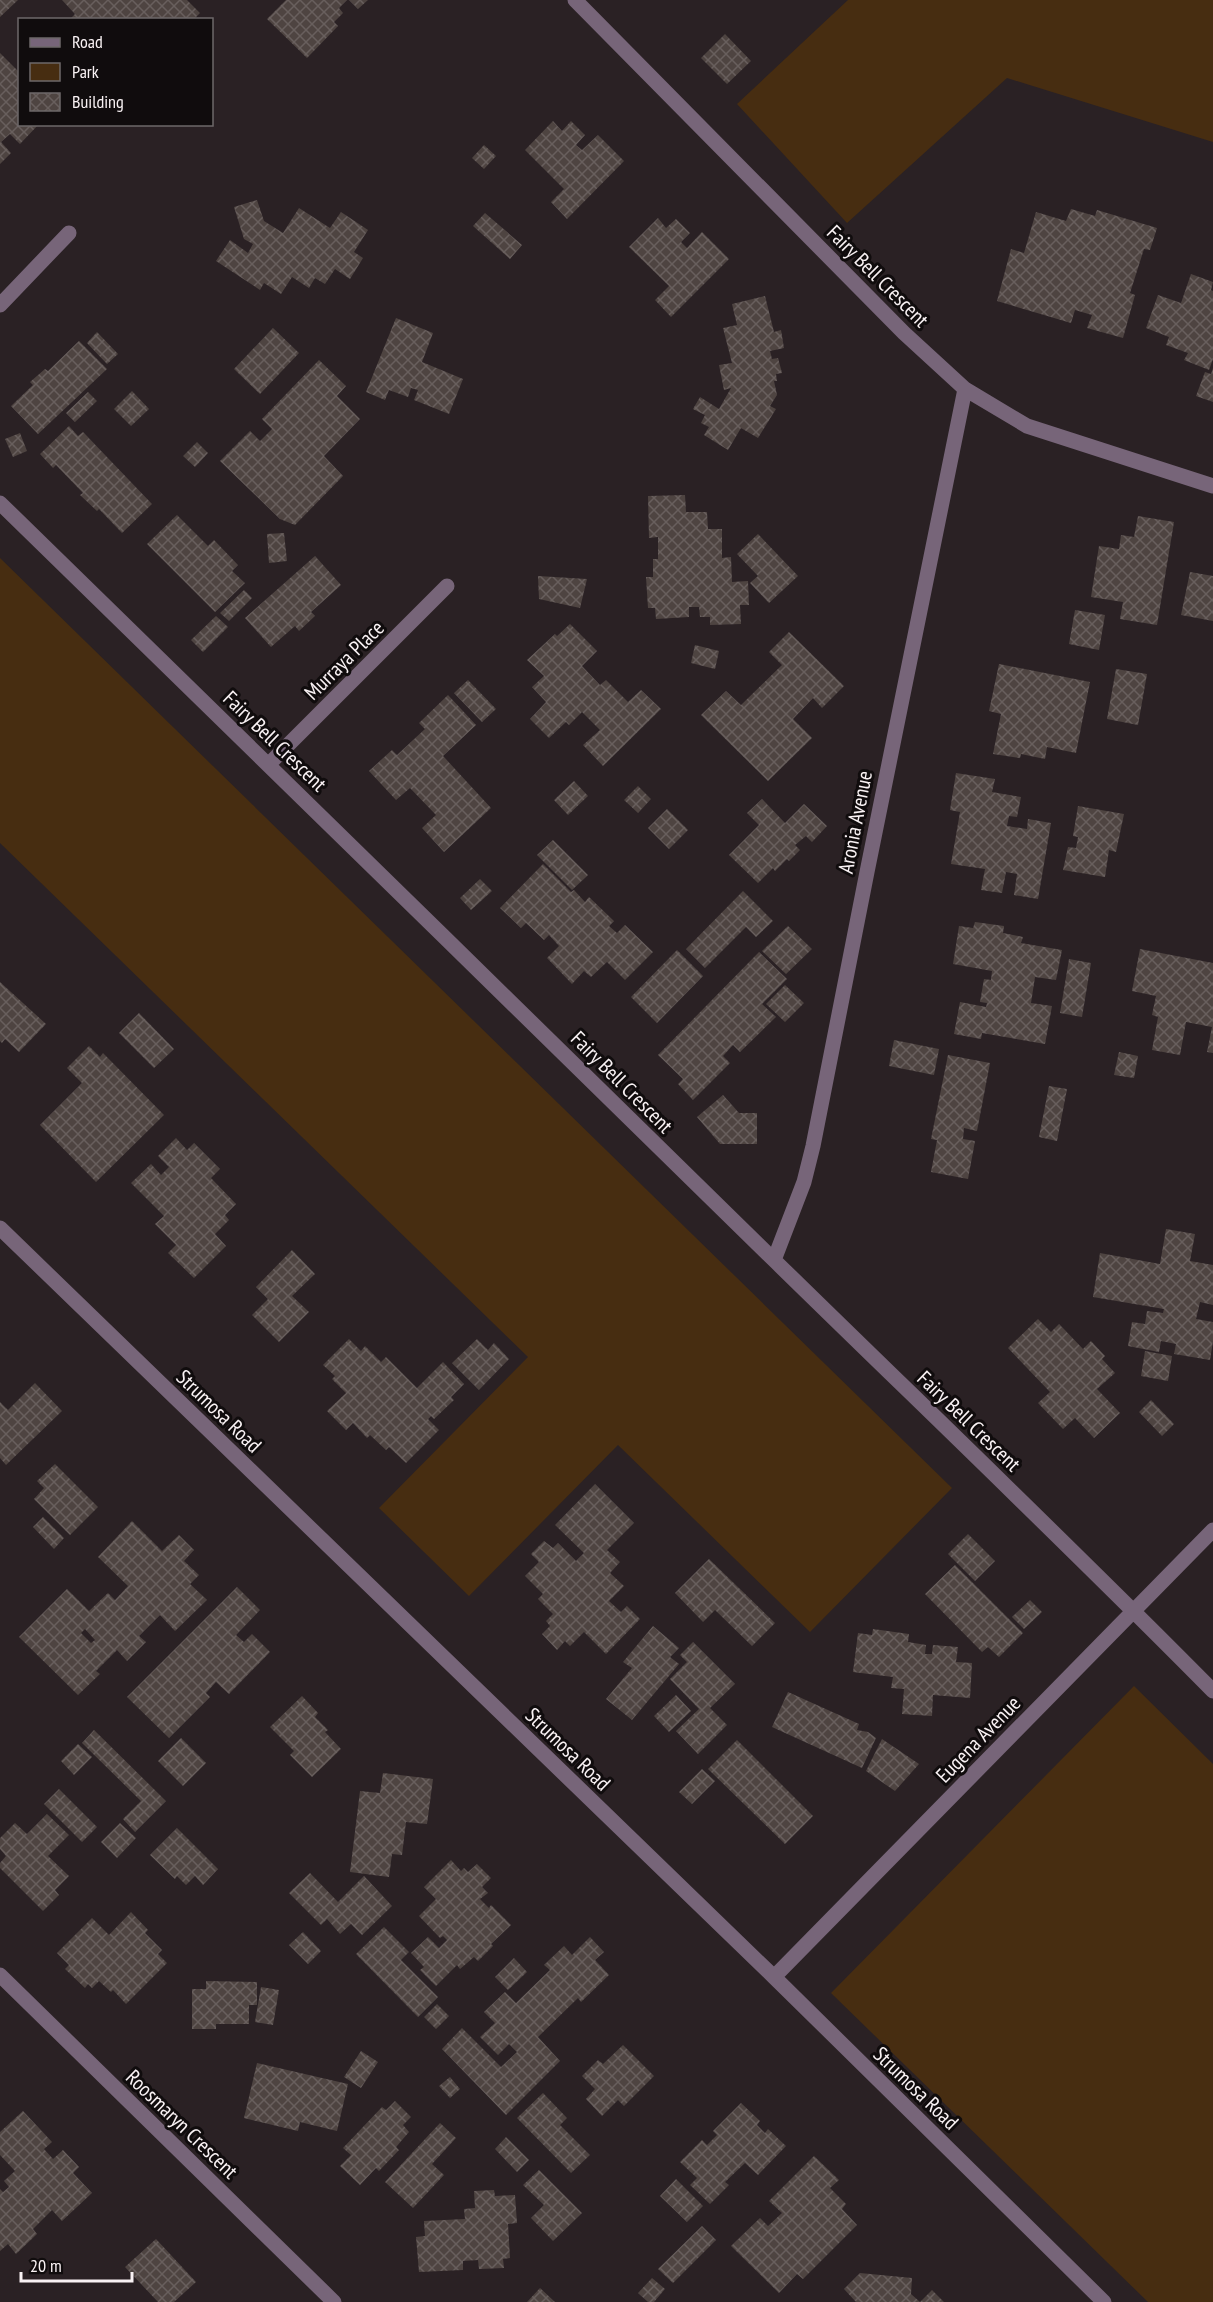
<svg xmlns="http://www.w3.org/2000/svg" width="1213" height="2302" font-family="'PT Sans Narrow',sans-serif">
	<defs>
		<pattern id="building-cross-hatch" width="8" height="8" patternUnits="userSpaceOnUse" patternTransform="scale(1.5)"><rect width="8" height="8" fill="#4e4441"/><path d="M0 0l8 8M0 8l8-8" fill="none" stroke="#685f5d"/></pattern>
	</defs>
	<rect width="100%" height="100%" fill="#2a2124"/>
	<path fill="#472d11" d="M848 0H1213V142L1007 78 847 223 737 104Z
		M0 558 952 1488 810 1632 618 1445 469 1596 379 1508 528 1357 0 843Z
		M1134 1686 1213 1764V2302H1148L831 1993Z"/>
	<path fill="url(#building-cross-hatch)" fill-rule="evenodd" d="M0 0H18L0 17Z
		M62 0H187L200 13 193 20H69L75 14Z
		M286 0H347L339 8 343 13 334 22 338 26 307 58 267 19Z
		M349 0H368L358 9Z
		M725 34 751 61 727 84 701 58Z
		M0 53 20 73V124H39L20 144 10 134 1 142 11 153 0 164Z
		M553 121 562 131 571 121 585 135 576 145 582 150 598 135 624 161 567 219 551 202 564 189 525 150Z
		M484 145 496 156 484 169 472 158Z
		M257 200 264 221 283 233 299 208 330 228 341 212 368 230 354 252 363 258 350 279 335 269 325 284 315 278 309 288 292 277 281 294 264 283 260 290 216 261 230 240 248 253 253 244 244 239 234 207Z
		M1071 209 1095 216 1097 210 1157 228 1150 250 1144 249 1130 293 1135 295 1123 338 1087 328 1092 315 1075 310 1071 323 997 301 1011 249 1024 253 1036 212 1066 221Z
		M485 213 522 245 510 259 473 226Z
		M658 218 666 228 676 219 690 233 681 242 687 248 702 232 729 259 671 317 655 300 669 286 629 247Z
		M1191 274 1213 282 1211 290 1213 291V359L1209 370 1184 360 1188 353 1166 345 1169 337 1146 328 1158 295 1181 303Z
		M765 296 774 332 781 330 784 348 770 351 772 359 778 358 782 373 776 374 777 381H774L777 395 770 406 776 409 758 438 741 428 728 450 704 435 709 427 701 423 705 415 693 409 700 397 719 409 731 388 724 390 719 365 732 363 723 328 737 325 732 304Z
		M396 318 433 333 422 362 463 379 449 414 414 400 418 390 411 388 408 397 389 390 385 400 366 392Z
		M273 328 299 353 260 394 234 369Z
		M97 332 118 354 107 364 87 343Z
		M79 341 107 369 38 434 11 406 33 385 30 382 45 369 48 371Z
		M319 360 346 386 337 396 360 419 324 456 343 476 295 525 280 519 220 461 250 431 260 441 272 429 262 419Z
		M1213 368V402L1196 396 1205 372 1211 374Z
		M132 391 149 409 131 426 114 409Z
		M88 392 97 401 75 422 66 413Z
		M69 426 78 436 83 432 152 504 122 533 99 509 97 511 80 495 83 493 56 465 53 468 40 454Z
		M20 433 27 451 13 457 5 439Z
		M197 442 208 453 195 467 183 456Z
		M685 495 686 512H707L708 529H722V558L731 557 732 582 748 581 749 605H740L741 624 710 625V617H700L699 607H689V617L656 619 655 608H648L646 577H653V559H658V537L649 538 648 496Z
		M177 515 208 546 214 540 238 565 232 571 245 583 215 612 147 544Z
		M1138 516 1174 522 1157 625 1120 619 1123 602 1091 597 1099 546 1119 549 1121 535 1134 537Z
		M284 533 287 561 269 563 267 534Z
		M758 534 798 576 769 603 750 583 758 576 737 554Z
		M315 556 341 585 311 612 315 616 299 631 295 626 271 647 245 618Z
		M1190 572 1213 576V621L1181 615Z
		M538 576 587 579 580 608 539 599Z
		M244 590 252 598 229 621 220 613Z
		M1075 610 1105 615 1099 650 1069 644Z
		M216 616 228 627 203 652 191 640Z
		M570 624 597 651 582 666 600 685 606 680 628 702 641 690 661 709 603 766 583 745 600 730 582 712 569 725 566 722 549 738 530 719 546 702 532 687 544 676 527 660 555 634 557 636Z
		M789 632 844 686 822 708 813 698 793 719 812 738 768 781 701 715 726 691 741 705 782 665 769 652Z
		M695 645 719 651 715 669 691 663Z
		M999 664 1090 682 1076 753 1047 747 1045 759 1021 754 1020 758 993 754 1001 714 989 711Z
		M1116 669 1147 674 1138 725 1107 719Z
		M468 680 496 709 482 722 454 693Z
		M448 695 476 725 443 756 491 808 444 852 422 828 436 815 410 788 396 800 369 771 392 750 397 755 425 729 419 723Z
		M956 773 995 779 992 792 1021 797 1017 817 1009 816 1007 826 1027 829 1028 819 1051 823 1038 899 1014 895 1017 874 1006 872 1002 893 981 890 985 869 951 864 960 812 950 810Z
		M574 781 588 796 568 815 554 800Z
		M638 786 651 799 638 813 624 800Z
		M762 799 785 823 804 804 827 826 812 842 806 836 795 845 800 850 789 861 787 859 775 871 773 868 758 883 729 855 759 825 747 813Z
		M1078 806 1124 814 1116 852 1109 850 1105 877 1063 870 1068 847 1076 848 1078 837 1073 836Z
		M667 809 688 830 669 849 648 828Z
		M553 840 588 875 572 890 537 855Z
		M543 864 571 892 574 890 585 902 589 897 614 921 609 926 617 933 625 925 653 952 625 980 607 962 591 977 584 971 572 984 547 958 559 946 549 935 544 940 526 923 521 928 500 908Z
		M480 879 492 891 471 910 460 898Z
		M743 891 773 921 756 937 746 927 705 968 686 949Z
		M975 922 1004 926 1003 933 1023 937 1021 943 1062 950 1056 980 1035 977 1031 1003 1052 1006 1045 1044 982 1033 981 1039 954 1034 960 1002 986 1007 987 1003 980 1002 984 979 991 980 992 971 953 964 959 926 973 928Z
		M788 926 812 949 786 974 762 951Z
		M1140 949 1213 963V1053L1207 1052 1212 1027 1186 1022 1180 1055 1152 1050 1158 1017 1152 1015 1156 996 1132 991Z
		M677 950 703 976 657 1023 631 997Z
		M759 952 787 979 762 1004 776 1017 740 1052 733 1045 723 1056 730 1063 693 1100 678 1084 683 1079 658 1055Z
		M1069 959 1091 963 1082 1017 1060 1013Z
		M0 982 46 1024 19 1052 5 1039 2 1043 0 1041Z
		M785 985 804 1003 785 1022 766 1004Z
		M139 1013 174 1049 154 1068 119 1033Z
		M894 1040 939 1049 934 1075 889 1066Z
		M89 1046 100 1057 103 1053 164 1115 96 1182 40 1125 82 1083 67 1068Z
		M1119 1052 1138 1056 1134 1078 1114 1075Z
		M948 1055 990 1063 977 1131 964 1128 963 1139 975 1141 968 1179 931 1172 937 1140 931 1139Z
		M1049 1086 1067 1089 1057 1141 1039 1137Z
		M723 1095 739 1113H757V1144H720L697 1117Z
		M176 1138 187 1150 194 1143 220 1169 211 1178 236 1204 225 1215 229 1220 215 1234 226 1246 194 1278 168 1253 176 1245 155 1224 164 1216 131 1183 151 1164 161 1175 169 1167 158 1156Z
		M1166 1229 1195 1234 1190 1261 1213 1265V1305L1200 1302 1196 1319 1213 1322V1341L1210 1360 1174 1354 1176 1344 1161 1341 1159 1352 1128 1346 1132 1322 1145 1324 1147 1311 1163 1313 1164 1309 1093 1297 1100 1253 1160 1264Z
		M292 1250 315 1274 292 1296 309 1312 279 1342 252 1315 268 1299 256 1287Z
		M1038 1319 1051 1332 1059 1324 1083 1349 1091 1341 1105 1356 1102 1359 1115 1373 1097 1389 1120 1413 1094 1438 1075 1418 1063 1429 1038 1403 1050 1392 1008 1348Z
		M349 1339 361 1351 365 1346 381 1362 386 1357 417 1388 443 1362 464 1384 451 1397 454 1400 434 1419 431 1416 428 1419 439 1430 406 1463 389 1447 386 1450 370 1435 367 1438 353 1423 346 1430 327 1411 346 1393 332 1379 335 1376 323 1365Z
		M477 1339 488 1350 494 1343 509 1359 479 1390 452 1363Z
		M1145 1351 1172 1356 1168 1381 1141 1376Z
		M35 1383 62 1411 6 1465 0 1458V1402L8 1410Z
		M1151 1400 1174 1424 1162 1436 1139 1412Z
		M55 1464 98 1507 70 1535 34 1499 44 1488 37 1481Z
		M595 1484 634 1523 607 1550 620 1562 610 1573 624 1586 609 1601 621 1612 627 1606 640 1619 606 1654 584 1632 570 1646 565 1641 557 1650 542 1634 550 1626 546 1621 553 1614 538 1599 543 1594 525 1576 539 1562 531 1554 544 1541 553 1548 558 1543 576 1561 584 1553 555 1525Z
		M43 1517 64 1538 54 1549 33 1527Z
		M132 1521 162 1551 179 1535 194 1550 184 1561 199 1575 190 1584 207 1600 175 1631 160 1615 139 1636 146 1642 127 1661 117 1650 96 1671 100 1674 78 1695 19 1637 67 1589 89 1611 108 1593 115 1600 128 1586 98 1557ZM85 1629 95 1640 91 1643 81 1633Z
		M968 1534 995 1561 975 1581 948 1554Z
		M709 1559 775 1623 752 1646 715 1610 703 1622 675 1593Z
		M955 1565 1023 1633 999 1657 988 1647 982 1652 925 1594Z
		M237 1587 260 1610 236 1635 244 1642 252 1634 270 1652 229 1694 216 1682 206 1693 210 1697 169 1738 127 1697Z
		M1030 1600 1042 1612 1024 1629 1012 1617Z
		M653 1626 679 1648 670 1657 679 1664 632 1720 606 1699 632 1668 623 1662Z
		M873 1629 909 1634 908 1642 926 1645 925 1654H932L933 1645 958 1647 956 1662 972 1663 970 1698 933 1695 932 1716 902 1714 904 1689 891 1688 893 1677 853 1672 858 1633 872 1635Z
		M693 1642 735 1684 710 1708 727 1725 698 1754 676 1731 699 1709 670 1679 687 1662 680 1655Z
		M788 1692 859 1724 857 1730 868 1732 876 1738 862 1768 772 1727Z
		M676 1695 691 1711 669 1732 654 1716Z
		M302 1696 318 1713 315 1717 328 1730 325 1732 341 1749 312 1777 290 1755 294 1751 270 1727Z
		M94 1730 166 1801 135 1832 123 1819 141 1801 82 1743Z
		M181 1738 206 1763 183 1786 158 1761Z
		M882 1739 919 1764 895 1791 866 1771Z
		M737 1740 813 1816 785 1844 708 1769Z
		M78 1744 92 1757 74 1775 61 1761Z
		M702 1769 715 1781 692 1804 679 1792Z
		M383 1773 433 1779 427 1824 406 1822 402 1855 392 1854 389 1877 350 1872 360 1791 380 1793Z
		M59 1789 97 1827 82 1842 44 1804Z
		M47 1814 69 1835 48 1856 69 1876 55 1890 59 1895 43 1911 0 1868V1863L6 1856 0 1849V1838L15 1823 27 1834Z
		M120 1823 136 1838 117 1858 101 1842Z
		M177 1828 218 1869 203 1885 195 1876 186 1885 177 1876 175 1879 150 1855Z
		M451 1860 461 1871 464 1868 468 1872 477 1864 491 1878 482 1887 488 1893 480 1899 489 1908 491 1905 511 1925 491 1944 493 1946 478 1961 474 1957 460 1969 457 1965 436 1986 420 1970 424 1967 411 1953 428 1937 439 1948 447 1940 443 1936 440 1938 419 1916 436 1899 424 1887Z
		M310 1873 338 1902 364 1876 392 1906 362 1935 351 1924 340 1934 327 1919 321 1925 289 1893Z
		M131 1912 148 1930 145 1933 162 1950 158 1954 167 1963 126 2004 113 1990 111 1992 99 1981 92 1988 88 1984 85 1988 65 1969 69 1965 57 1953 92 1918 109 1935Z
		M384 1927 409 1952 401 1960 438 1997 418 2017 356 1954Z
		M303 1932 321 1951 308 1964 289 1945Z
		M590 1937 604 1952 595 1960 609 1975 581 2002 578 1998 538 2037 560 2061 506 2115 442 2049 462 2028 501 2067 517 2052 509 2044 498 2055 480 2037 495 2023 484 2012 505 1992 516 2003 550 1970 544 1965 564 1946 572 1955Z
		M514 1958 527 1972 508 1990 495 1977Z
		M206 1981 257 1982V2005H249V2024H216V2029H192V1989H206Z
		M261 1987 279 1990 273 2025 255 2022Z
		M437 2004 449 2016 436 2029 424 2017Z
		M623 2045 654 2076 624 2106 618 2100 602 2116 586 2099 595 2089 582 2076 598 2060 603 2064Z
		M361 2051 378 2062 361 2088 344 2077Z
		M257 2063 348 2084 337 2131 300 2122 298 2131 244 2118Z
		M450 2077 460 2089 450 2098 439 2086Z
		M543 2093 567 2118 560 2125 590 2155 571 2173 517 2118Z
		M395 2101 411 2117 403 2125 409 2132 396 2147 399 2150 379 2171 376 2168 360 2185 340 2166 351 2155 343 2148 382 2107 386 2110Z
		M741 2103 760 2121 757 2125 765 2133 768 2129 786 2146 758 2175 745 2163 725 2182 729 2185 710 2204 690 2185 697 2178 680 2162 702 2140 707 2145 717 2135 713 2131Z
		M23 2111 52 2142 44 2149 53 2159 63 2150 79 2167 73 2173 92 2193 62 2221 52 2210 33 2229 37 2234 16 2254 8 2244 0 2251V2189L3 2192 9 2187 4 2181 15 2171 0 2155V2132Z
		M440 2123 456 2138 432 2164 444 2175 413 2208 385 2182Z
		M506 2137 529 2160 517 2172 495 2149Z
		M814 2156 839 2180 830 2188 846 2204 842 2209 857 2225 803 2279 797 2274 779 2293 731 2246 760 2218 768 2226 782 2213 769 2201Z
		M539 2170 582 2213 553 2241 531 2218 544 2205 523 2185Z
		M676 2179 703 2206 687 2222 660 2196Z
		M494 2190 495 2196 515 2195 517 2223 508 2224 510 2258 503 2259 504 2268 479 2269 478 2260 463 2261V2270L419 2272 416 2237 425 2236 424 2221 465 2219 464 2209 475 2208 474 2191Z
		M702 2226 716 2240 673 2283 658 2269Z
		M156 2239 196 2282 174 2302H158L125 2267Z
		M860 2273 912 2278 911 2294 920 2302H856L844 2289Z
		M652 2278 665 2289 654 2302H648L638 2293Z
		M540 2288 555 2302H527Z
		M932 2290 944 2302H920Z"/>
	<g fill="none" stroke-linecap="round" stroke-linejoin="round">
		<path stroke="#776579" stroke-width="15" d="M575 0 904 333 965 389 1027 426 1213 486
			M0 305 69 233
			M0 503C260 754 516 1009 775 1261 921 1404 1069 1545 1213 1691
			M269 764 447 586
			M0 1228 774 1977 1104 2302
			M774 1260 804 1182 813 1146 867 872 965 389
			M0 1975 334 2302
			M774 1977 1213 1530"/>
	</g>
	<g text-anchor="middle" dominant-baseline="central" stroke-width="6" stroke-linejoin="round" paint-order="stroke">
		<g font-size="21" fill="#f9f2f4" stroke="#100c0d">
			<text transform="translate(878 276) rotate(45)">Fairy Bell Crescent</text>
			<text transform="translate(344 660) rotate(-45)">Murraya Place</text>
			<text transform="translate(275 741) rotate(44)">Fairy Bell Crescent</text>
			<text transform="translate(855 822) rotate(-79)">Aronia Avenue</text>
			<text transform="translate(622 1082) rotate(45)">Fairy Bell Crescent</text>
			<text transform="translate(219 1411) rotate(44)">Strumosa Road</text>
			<text transform="translate(969 1421) rotate(44)">Fairy Bell Crescent</text>
			<text transform="translate(978 1739) rotate(-46)">Eugena Avenue</text>
			<text transform="translate(568 1749) rotate(44)">Strumosa Road</text>
			<text transform="translate(916 2088) rotate(44)">Strumosa Road</text>
			<text transform="translate(182 2124) rotate(44)">Roosmaryn Crescent</text>
		</g>
	</g>
	<rect x="18" y="18" width="195" height="108" fill="#100c0d" stroke="#6d6869" stroke-width="1.5"/>
	<rect x="30" y="38" width="30" height="9" fill="#776579" stroke="#6d6869" stroke-width="1.5"/>
	<text x="72" y="48" font-size="18" fill="#f9f2f4">Road</text>
	<rect x="30" y="63" width="30" height="18" fill="#472d11" stroke="#6d6869" stroke-width="1.5"/>
	<text x="72" y="78" font-size="18" fill="#f9f2f4">Park</text>
	<rect x="30" y="93" width="30" height="18" fill="url(#building-cross-hatch)" stroke="#6d6869" stroke-width="1.5"/>
	<text x="72" y="108" font-size="18" fill="#f9f2f4">Building</text>
	<path d="M21 2272v9h111v-9" fill="none" stroke="#f9f2f4" stroke-width="3"/>
	<text x="30" y="2272" font-size="18" fill="#f9f2f4" stroke="#100c0d" stroke-width="4.5" paint-order="stroke">20 m</text>
</svg>
